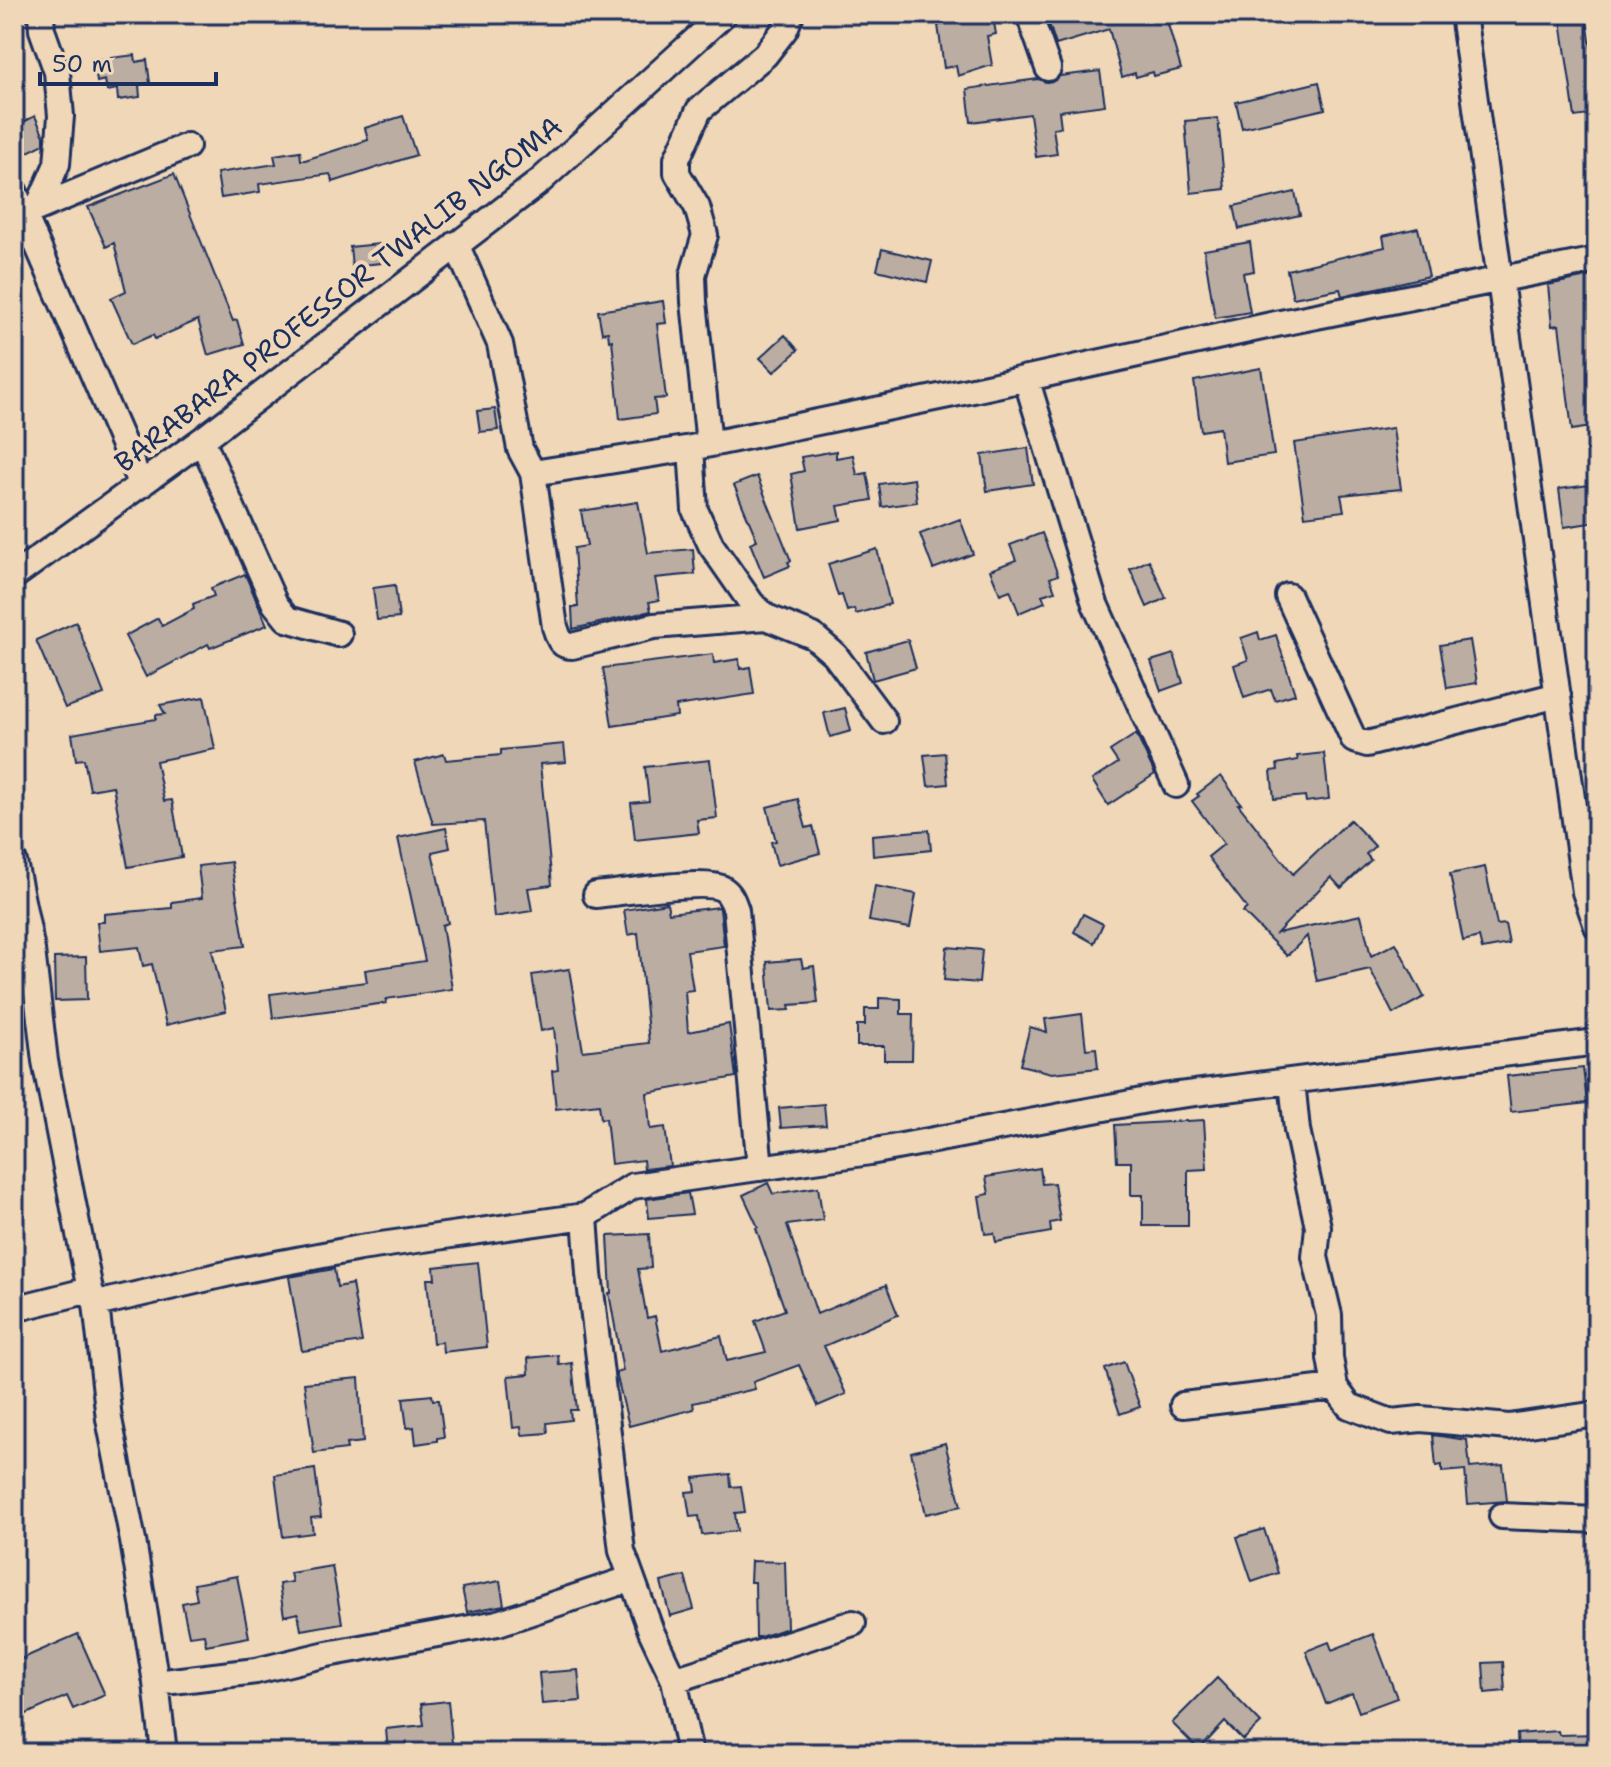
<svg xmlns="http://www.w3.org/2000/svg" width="1611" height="1767" font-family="'Shantell Sans',sans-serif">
	<rect width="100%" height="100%" fill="#efd7b7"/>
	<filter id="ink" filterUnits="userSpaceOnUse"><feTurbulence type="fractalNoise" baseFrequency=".0125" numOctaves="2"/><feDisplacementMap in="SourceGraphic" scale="16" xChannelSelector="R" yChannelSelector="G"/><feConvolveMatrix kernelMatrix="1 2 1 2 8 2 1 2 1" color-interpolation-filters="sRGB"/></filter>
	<g filter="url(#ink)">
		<path fill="#bbada1" stroke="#1b2f5e" stroke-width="2" d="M1046 14H1165L1181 69 1154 76 1153 72 1136 77 1135 73 1122 77 1109 29 1056 45Z
			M1560 14H1586L1597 86V114L1575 117Z
			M993 17 996 34 987 36 992 65 958 76 956 66 944 68 938 25Z
			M135 55 136 62 147 60 150 83 139 85 140 97 118 100 117 89 107 91 105 80 97 82 94 60Z
			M1100 71 1105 105 1059 111 1061 127 1053 128 1057 154 1036 157 1030 114 971 122 967 89 1038 79 1052 82 1060 76Z
			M1319 82 1325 109 1242 128 1236 102Z
			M35 116 44 136V144L14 159V127Z
			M403 116 416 155 333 182 330 174 259 184 260 192 221 198 217 173 276 164 274 155 300 151 301 160H305L368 140 365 128Z
			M1218 118 1225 189 1191 193 1185 121Z
			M174 174 233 321 237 320 244 344 208 355 198 320 155 339 153 335 132 344 111 298 126 291 114 243 106 247 88 207Z
			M1295 192 1300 215 1239 229 1234 206Z
			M1418 228 1429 276 1342 296 1340 289 1293 298 1287 270 1385 247 1383 236Z
			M1250 242 1254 271 1243 273 1250 312 1215 318 1204 250Z
			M379 244 381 263 352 266 350 247Z
			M882 249 932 261 927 282 877 270Z
			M1597 275V426L1572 430 1559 325 1552 326 1548 285Z
			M663 301 666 323 657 324 666 398 654 399 656 414 620 419 612 340 609 341 608 332 602 333 598 311Z
			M785 335 798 350 774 372 760 358Z
			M1261 368 1274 455 1224 462 1220 428 1201 431 1194 381Z
			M495 409 498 430 480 432 477 411Z
			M1393 428 1401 489 1341 495 1344 511 1305 516 1294 443Z
			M1028 448 1033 484 987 491 982 455Z
			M836 451V458L853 455 857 475 867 473 872 500 838 506 841 520 800 528 791 474 804 471 801 457Z
			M757 476 791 561 788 562 790 566 764 577 750 543 757 540 734 485Z
			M914 479 917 502 882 507 879 484Z
			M1597 484V522L1564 527 1559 489Z
			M638 502 648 553 693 549 695 574 655 578 659 600 649 602 651 611 573 629 572 607H578L574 548 587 546 581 511Z
			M960 519 973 554 933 569 920 534Z
			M1042 533 1058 575 1050 578 1055 591 1042 595 1045 602 1019 613 1010 590 1000 594 990 570 1016 560 1010 545Z
			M877 549 890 604 856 614 854 609 847 611 842 595 838 596 828 564Z
			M1149 560 1166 598 1147 607 1130 569Z
			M245 574 267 625 210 648 208 644 146 677 125 636 158 618 162 626 194 609 193 604 214 596 211 588Z
			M395 585 399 618 377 620 373 588Z
			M76 622 104 694 65 708 36 640Z
			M1258 632 1260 640 1276 635 1295 694 1275 700 1271 689 1244 698 1234 665 1248 660 1241 638Z
			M908 640 916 668 873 680 866 652Z
			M1470 640 1477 683 1447 688 1440 645Z
			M713 654 714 663 739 659 740 669 750 667 754 694 676 706 677 716 612 726 603 668Z
			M1174 654 1183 683 1161 691 1151 661Z
			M204 697 215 749 156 761 164 801 172 800 182 857 128 867 113 786 90 790 84 759 76 760 72 734 156 719V715L165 714 160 705Z
			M845 708 851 731 830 737 824 713Z
			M1136 734 1155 774 1108 805 1092 780 1118 763 1110 751Z
			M564 744 566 762 540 764 552 885 528 888 532 911 494 917 484 821 433 824 415 762 444 754 446 760 501 755V750Z
			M945 753 948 784 928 786 924 755Z
			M1324 753 1329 799 1306 802 1305 796 1274 799 1271 771 1278 770 1277 764 1298 760 1297 756Z
			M710 760 717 818 697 820 699 833 635 840 631 803 649 801 645 767Z
			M1221 776 1241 804H1238L1293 874 1350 820 1375 846 1366 854 1371 860 1341 888 1331 877 1277 933 1361 915 1371 956 1396 943 1424 997 1393 1014 1370 969 1317 981 1307 936 1287 956 1243 912 1247 908 1208 857 1224 844 1192 801 1199 796 1197 794Z
			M798 799 806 828 813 826 820 853 777 865 771 842 776 841 767 807Z
			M446 828 450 848 432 852 448 923 442 925 452 989 386 999V1003L273 1018 270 994 367 982 365 970 425 961 398 838Z
			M929 830 931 850 873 856 872 835Z
			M231 862 245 946 212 950 226 1011 166 1025 152 964 143 966 139 947 100 951 97 922H104V914L172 908V902L202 898 198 866Z
			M1485 867 1497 925 1505 924 1509 944 1482 949 1479 937 1463 941 1450 874Z
			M875 886 916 894 910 928 869 921Z
			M667 903 669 913 719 907 720 909 724 946 687 951 693 990 685 991 688 1032 729 1024 736 1077 647 1093 650 1129 665 1127 670 1166 644 1169 643 1160 611 1164 606 1118 601 1119 599 1104 556 1109 552 1071 558 1070 554 1028 541 1031 532 975 569 969 583 1051 649 1043 638 933 628 935 624 910Z
			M1083 914 1103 924 1094 943 1074 932Z
			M947 947 982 950 979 983 944 980Z
			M86 957 87 1000 55 1001 54 958Z
			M801 959 803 968 814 966 818 1003 789 1005 790 1010 771 1011 767 962Z
			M879 998 901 999V1014H913L912 1060H884V1046H857V1025H865V1009H879Z
			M1082 1014 1086 1049 1096 1048 1098 1068 1052 1073 1020 1065 1030 1027 1047 1032 1045 1019Z
			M1583 1068 1587 1103 1511 1112 1507 1076Z
			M824 1104 826 1125 781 1128 779 1108Z
			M1204 1120 1207 1169 1188 1170V1226H1143V1195H1131V1162H1117L1115 1125Z
			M1040 1168 1042 1184 1054 1183 1060 1221 1050 1223 1051 1232 996 1242 994 1233 985 1234 979 1196 989 1194 986 1177Z
			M768 1183 773 1194 818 1187 823 1220 787 1225 817 1314 886 1285 898 1315 824 1346 846 1394 818 1406 799 1365 753 1382 755 1389 693 1403 694 1409 629 1426 616 1373 623 1371 609 1293H611L608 1236 649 1234 651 1268 638 1269 647 1318 655 1316 662 1351 721 1336 727 1361 766 1352 755 1321 785 1310 756 1228 758 1227 743 1195Z
			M688 1193 692 1214 649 1218 647 1199Z
			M478 1262 487 1347 443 1352 442 1342 433 1343 427 1279H435L434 1267Z
			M334 1269 337 1287 352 1284 362 1342 302 1351 289 1277Z
			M558 1355 559 1365 572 1363 577 1410H570L571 1420 547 1423 548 1433 522 1435 521 1427 513 1428 508 1376 529 1374 528 1358Z
			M1124 1362 1140 1407 1120 1414 1105 1369Z
			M359 1378 363 1442 346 1444 347 1449 314 1453 304 1383Z
			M432 1395 433 1400H439L444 1437 437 1438V1441L416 1444 414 1427 407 1428 403 1398Z
			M1433 1435 1467 1440 1470 1468 1503 1465 1507 1501 1468 1504 1465 1470 1442 1472V1465L1436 1466Z
			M945 1443 961 1506 926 1514 911 1452Z
			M315 1469 321 1517 311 1518 313 1533 283 1537 275 1475Z
			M730 1474 731 1487 741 1486 745 1512 735 1513 737 1531 702 1535 699 1516 690 1517 686 1492 696 1491 694 1478Z
			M1264 1529 1278 1573 1252 1582 1237 1537Z
			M751 1561 785 1562 787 1628 760 1637H756L755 1582H750Z
			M332 1566 342 1623 301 1630 298 1613 284 1616 279 1584 292 1582 290 1573Z
			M237 1576 249 1637 206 1645 204 1634 189 1636 182 1603 197 1600 194 1584Z
			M685 1576 694 1609 670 1616 661 1582Z
			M500 1581 504 1605 467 1612 462 1588Z
			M78 1634 105 1695 73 1709 67 1696 20 1717 14 1703V1662Z
			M1373 1634 1397 1698 1359 1712 1352 1693 1326 1704 1306 1651 1329 1642 1332 1650Z
			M1503 1662 1505 1691 1485 1693 1483 1663Z
			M578 1670 581 1701 542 1704 539 1673Z
			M1217 1678 1261 1723 1243 1740 1225 1722 1199 1750 1172 1723Z
			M448 1701 452 1743 433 1745 434 1753H388L386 1729 424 1725 421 1704Z
			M1558 1731 1559 1735 1597 1734V1753H1518L1517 1734Z"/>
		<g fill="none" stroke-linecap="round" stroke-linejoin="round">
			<g stroke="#1b2f5e" stroke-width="30">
				<path id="minor" d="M1029 14 1048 68
					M1463 14 1585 892 1597 926
					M14 191 141 485
					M38 207 57 164 61 116 57 72 42 30 41 14
					M31 211 187 146
					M456 244 500 344 520 449 533 473 555 627C559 637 559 646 572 646L654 626 766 617
					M1026 378 1095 604 1176 785
					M202 440 275 604 287 619 339 634
					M709 444 694 302 693 275 705 235 697 207 677 173V159L699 110 765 55 785 29 791 14
					M691 448 695 510 711 545 752 604 766 617 813 636 835 655 884 721
					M533 473 691 448 973 390 1276 324 1597 260
					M14 576 202 440 539 182 724 14
					M1288 596 1354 740 1367 744 1558 695
					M14 862 32 950 45 1061 90 1290 96 1304 109 1419 133 1541 156 1683 164 1753
					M596 895C621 893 706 878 723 889 731 894 733 902 736 910L760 1168
					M1292 1081 1297 1130 1318 1227 1315 1257 1329 1315 1330 1358 1335 1387 1349 1406 1391 1422 1421 1419 1509 1427 1597 1414
					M96 1304 239 1271 360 1248 585 1216
					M14 1309 90 1290
					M1183 1405 1335 1387
					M1502 1516 1597 1520
					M674 1680 853 1623
					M156 1683 256 1671 327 1654 498 1623 630 1579
					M690 1753 674 1680 651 1631 622 1551 589 1274 585 1216 633 1186 870 1152 1163 1097 1597 1042"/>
			</g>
			<use href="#minor" stroke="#efd7b7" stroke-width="24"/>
		</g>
	</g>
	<g text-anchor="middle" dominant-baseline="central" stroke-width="8" stroke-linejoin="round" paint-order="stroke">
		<g font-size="28" fill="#1b2f5e" stroke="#efd7b7">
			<text transform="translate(338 294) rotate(-38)">BARABARA PROFESSOR TWALIB NGOMA</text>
		</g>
	</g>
	<rect width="1611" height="1767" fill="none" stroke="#efd7b7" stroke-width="48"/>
	<rect x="24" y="24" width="1563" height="1719" fill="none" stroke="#1b2f5e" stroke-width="3" filter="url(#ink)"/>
	<path d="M40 72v12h176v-12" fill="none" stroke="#1b2f5e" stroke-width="4"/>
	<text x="52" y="72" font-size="24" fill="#1b2f5e" stroke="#efd7b7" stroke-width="6" paint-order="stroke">50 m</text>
</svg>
